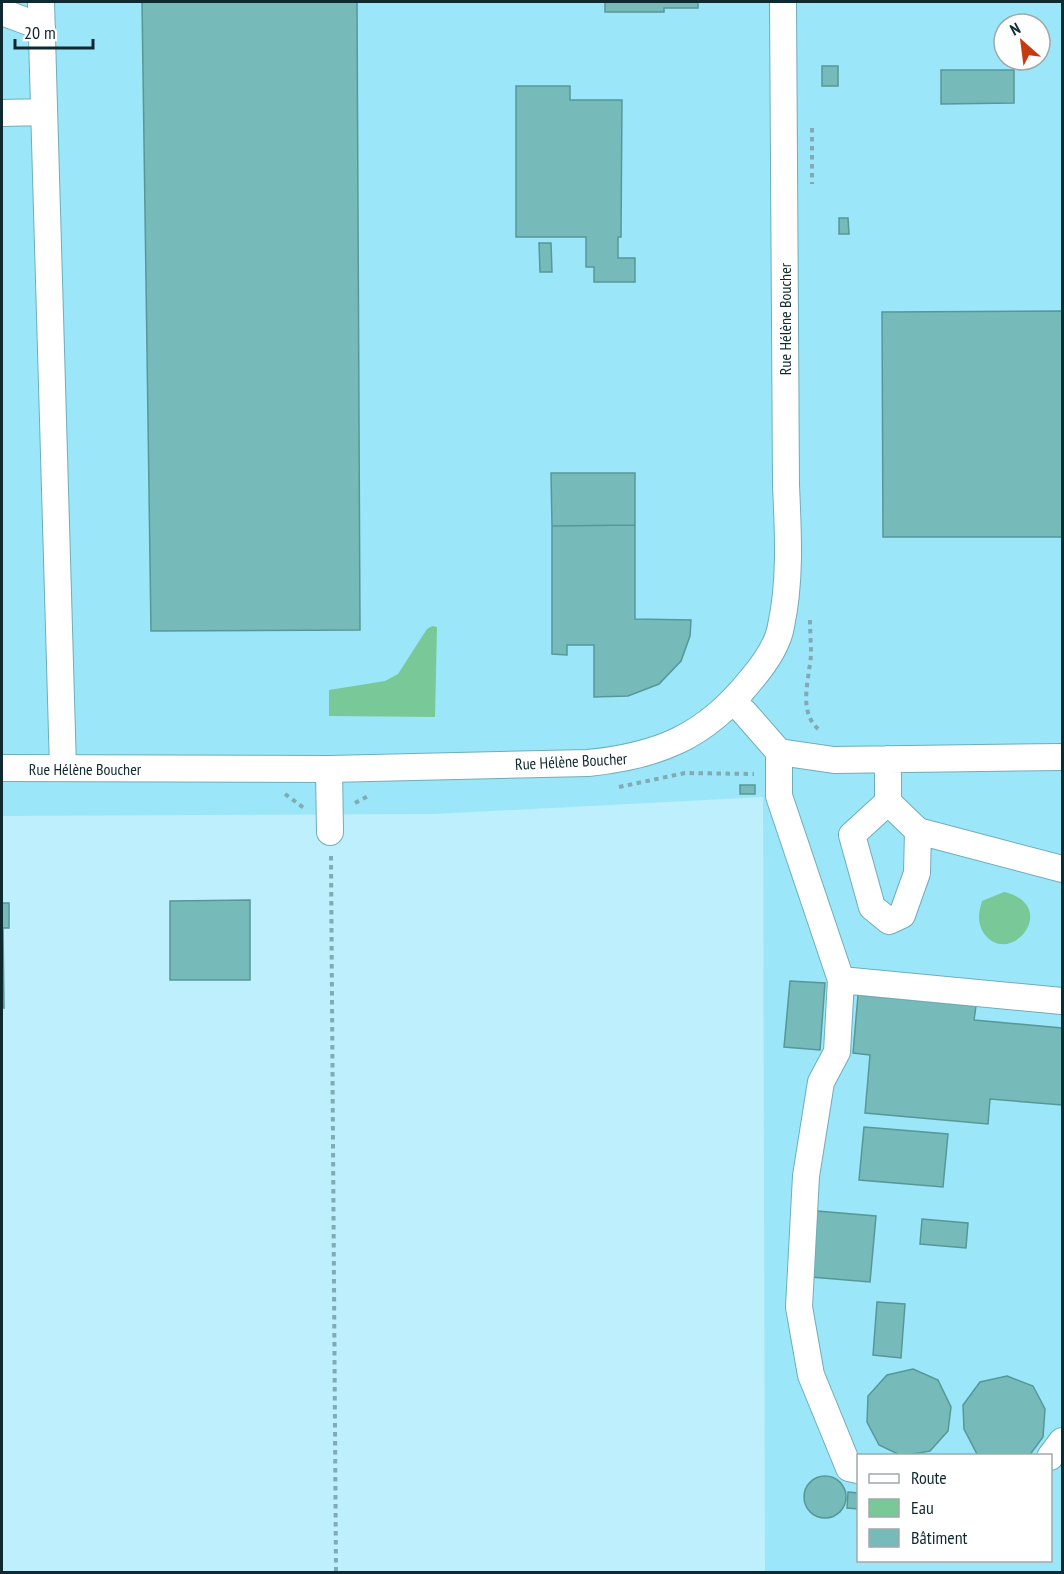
<svg xmlns="http://www.w3.org/2000/svg" width="1064" height="1574" font-family="'PT Sans Narrow',sans-serif">
	<rect width="100%" height="100%" fill="#bdeffc"/>
	<path fill="#9ce6f9" fill-rule="evenodd" d="M2 2H1062V1572H765L763 797 433 814 2 816ZM1004 24H1040V60H1004ZM858 1456H1050V1560H858Z"/>
	<path fill="#78c997" d="M432 626 437 627 435 717 329 716V690L385 681 398 674 427 629Z
		M1004 892C1060 905 1013 966 986 936 977 925 978 914 982 901Z"/>
	<path fill="#77baba" stroke="#569899" stroke-width="1.5" d="M142 2H357L360 630 151 631Z
		M605 2H698V8H664V12H605Z
		M822 66H838V86H822Z
		M941 70H1014V103L941 104Z
		M516 86H570V100H622L621 237H618V258H635V282H594V267H586V237H516Z
		M839 218H848L849 234H839Z
		M539 243H551L552 272H540Z
		M1062 311V537H883L882 312Z
		M551 473H635V525L552 526Z
		M635 525V619L691 620 690 636 681 661 659 684 628 696 594 697V645H567V655L552 654V526Z
		M740 785H755V794H740Z
		M250 900V980H170V901Z
		M2 903H9V928H3L4 1008H2Z
		M790 981 825 983 820 1050 784 1047Z
		M858 995 976 1006 974 1020 1062 1028V1105L990 1099 988 1124 865 1113 870 1055 853 1053Z
		M864 1127 948 1134 943 1187 859 1180Z
		M817 1211 876 1216 870 1282 811 1277Z
		M922 1219 968 1223 966 1248 920 1244Z
		M877 1302 905 1304 901 1358 873 1355Z
		M913 1369 938 1380 951 1407 948 1431 930 1451 902 1456 879 1445 867 1422 868 1396 887 1375Z
		M1007 1376 1033 1386 1045 1409 1043 1437 1029 1456H978L964 1429 963 1405 980 1382Z
		M804 1497a21 21 0 1 1 42 0a21 21 0 1 1-42 0Z
		M848 1492 858 1493V1509L847 1508Z"/>
	<g fill="none" stroke-linecap="round" stroke-linejoin="round">
		<g stroke="#6fadbc" stroke-width="28">
			<path id="minor" d="M41 2 63 768
				M2 12 42 27
				M2 113 44 112
				M733 702 744 712 779 752 834 760 1062 757
				M779 752V796L841 980 837 1052 821 1082 806 1176 799 1307 811 1375 849 1468 858 1470
				M888 759V802L918 831 1062 869
				M2 768 329 769 588 763C658 756 705 737 750 681 762 667 778 645 781 626 791 579 788 532 786 485L783 2
				M329 769 330 832
				M888 802 852 835 872 907 889 921 902 915 917 873 918 831
				M841 980 1062 1001
				M1050 1457 1062 1441"/>
		</g>
		<path stroke="#81aab5" stroke-width="4" stroke-dasharray="4.5 4.5" stroke-linecap="butt" d="M812 128V184
			M810 620C810 631 811 643 811 654 810 677 796 714 821 731
			M619 787 685 773 754 774
			M285 794 304 808
			M355 803 370 795
			M331 856 336 1572"/>
		<use href="#minor" stroke="#fff" stroke-width="26"/>
	</g>
	<g text-anchor="middle" dominant-baseline="central" stroke-width="4.5" stroke-linejoin="round" paint-order="stroke">
		<g font-size="16" fill="#0f2930" stroke="#fff">
			<text transform="translate(785 319) rotate(-90)">Rue Hélène Boucher</text>
			<text transform="translate(571 761) rotate(-3)">Rue Hélène Boucher</text>
			<text x="85" y="769">Rue Hélène Boucher</text>
		</g>
	</g>
	<rect width="1064" height="1574" fill="none" stroke="#0f2930" stroke-width="6"/>
	<rect x="857" y="1454" width="195" height="108" fill="#ffffff" stroke="#9fa9ac" stroke-width="1.5"/>
	<rect x="869" y="1474" width="30" height="9" fill="#ffffff" stroke="#9fa9ac" stroke-width="1.5"/>
	<text x="911" y="1484" font-size="18" fill="#0f2930">Route</text>
	<rect x="869" y="1499" width="30" height="18" fill="#78c997" stroke="#9fa9ac" stroke-width="1.5"/>
	<text x="911" y="1514" font-size="18" fill="#0f2930">Eau</text>
	<rect x="869" y="1529" width="30" height="18" fill="#77baba" stroke="#9fa9ac" stroke-width="1.5"/>
	<text x="911" y="1544" font-size="18" fill="#0f2930">Bâtiment</text>
	<g transform="translate(1022 42) rotate(332)"><circle r="28" fill="#ffffff" stroke="#9fa9ac" stroke-width="1.5"/>
	<path d="M0-4.5L10 22L0 15L-10 22Z" fill="#c43b10"/>
	<text y="-9" font-size="16" font-weight="bold" text-anchor="middle" fill="#0f2930">N</text>
	</g>
	<path d="M15 39v9h78v-9" fill="none" stroke="#0f2930" stroke-width="3"/>
	<text x="24" y="39" font-size="18" fill="#0f2930" stroke="#ffffff" stroke-width="4.5" paint-order="stroke">20 m</text>
</svg>
